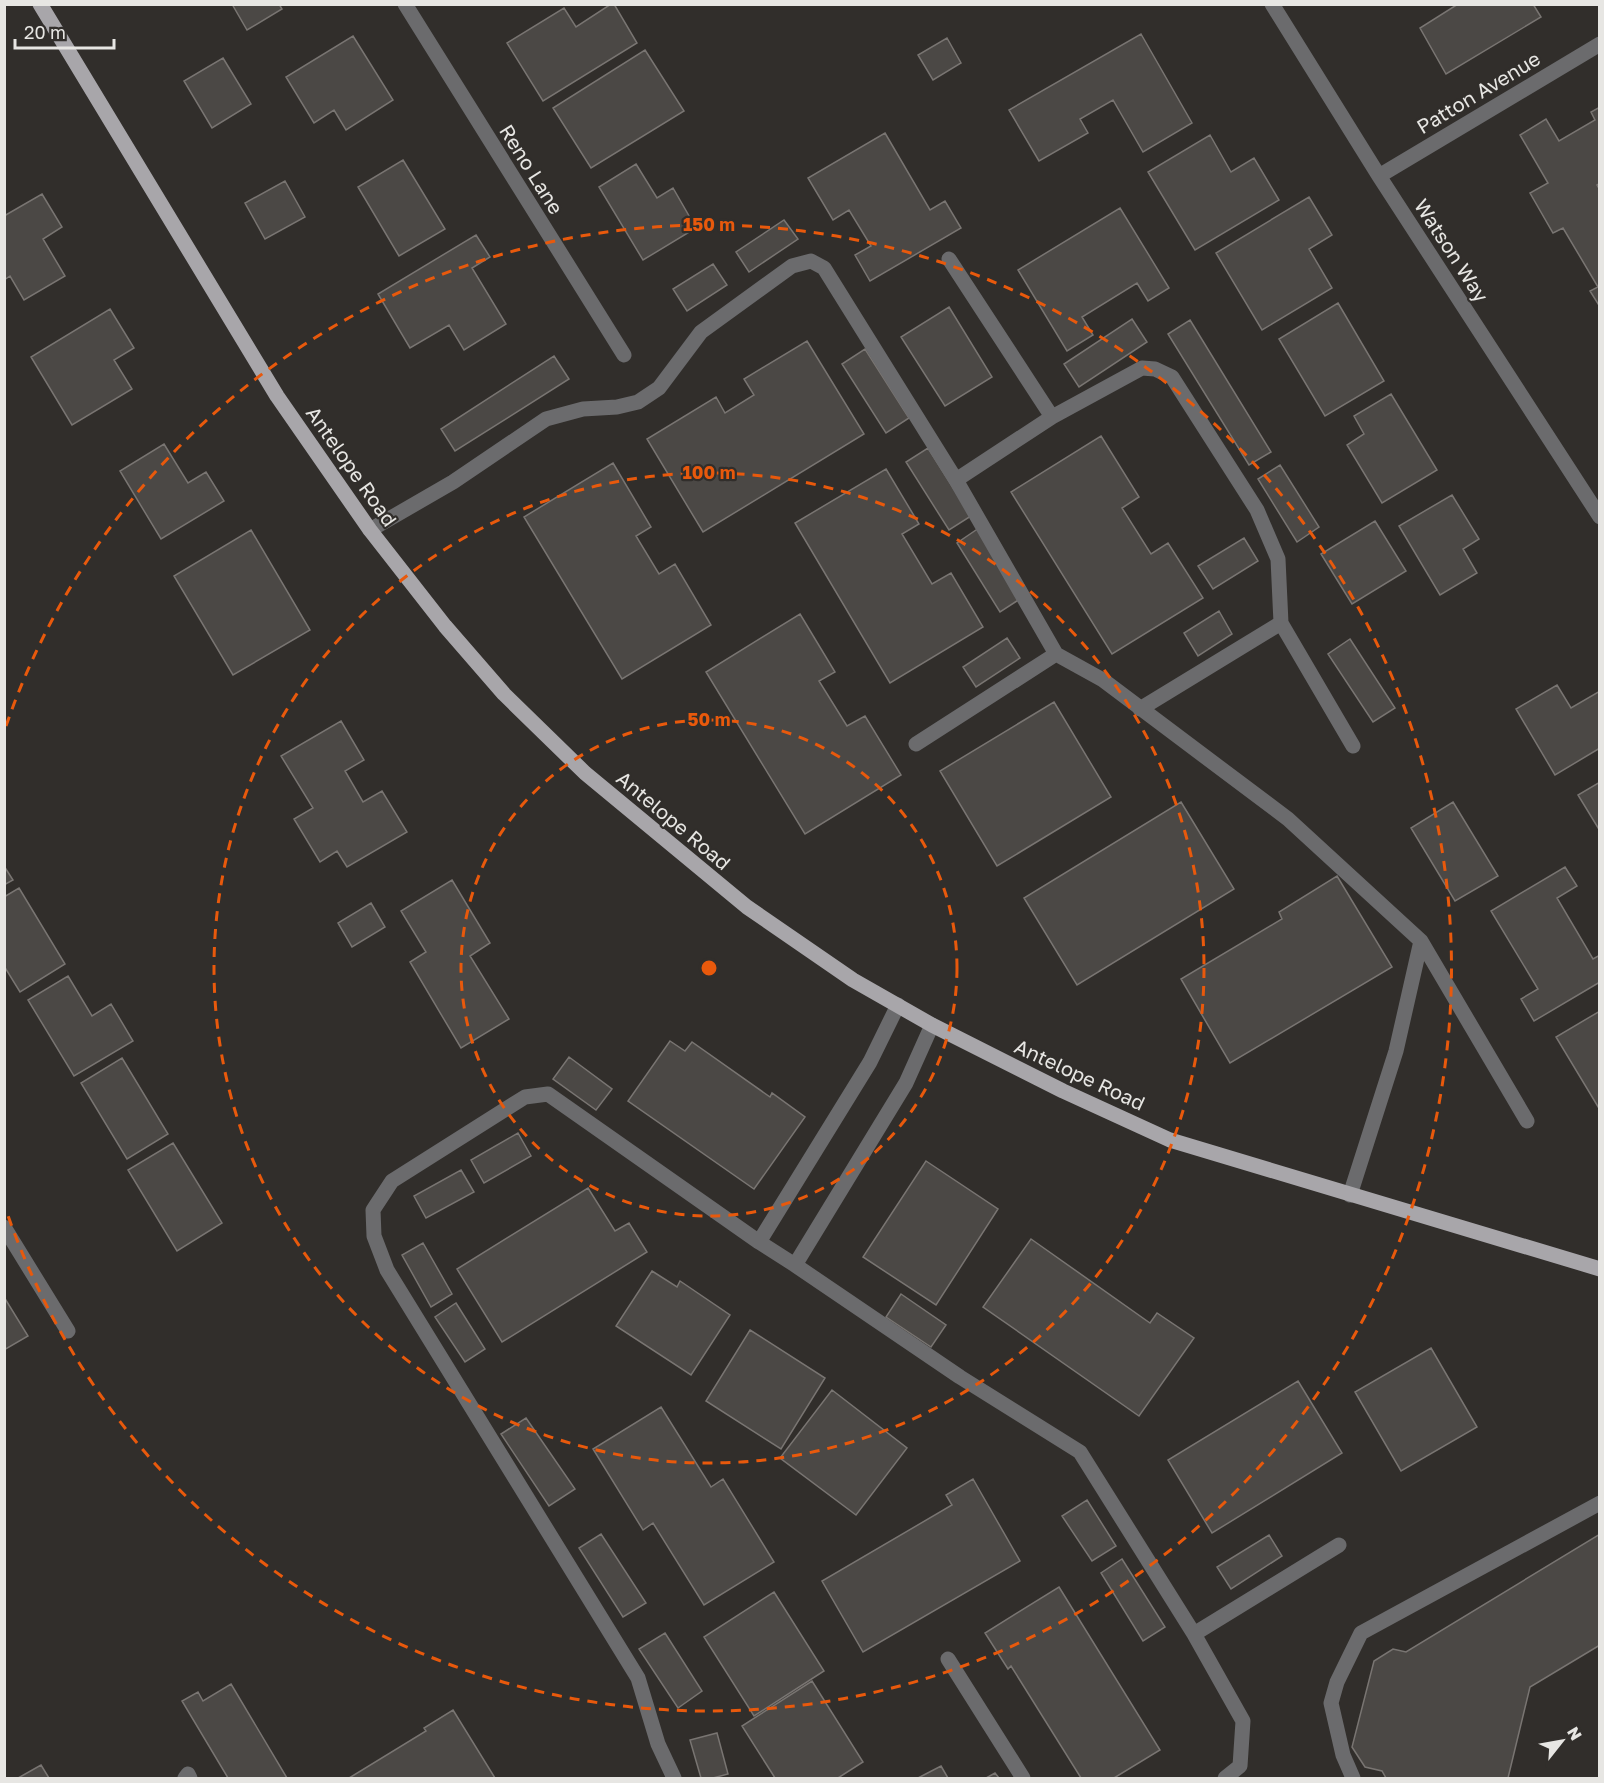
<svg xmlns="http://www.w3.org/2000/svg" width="1604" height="1783" font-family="'Golos Text',sans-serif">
	<rect width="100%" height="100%" fill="#312e2b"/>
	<path fill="#4b4845" stroke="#797572" stroke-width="1.5" d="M232 4H279L282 9 247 30Z
		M611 4H614L637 43 543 101 507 43 564 8 576 27Z
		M1458 4H1533L1541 17 1446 74 1420 28Z
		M1141 34 1192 123 1143 152 1113 100 1080 119 1088 133 1039 161 1009 110Z
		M353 36 393 100 346 130 334 110 314 123 286 77Z
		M947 38 961 63 933 80 918 55Z
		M645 50 684 111 591 168 553 108Z
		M223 58 251 104 212 128 184 81Z
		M1600 107V183L1597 185 1600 190V307L1590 291 1598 287 1563 228 1553 233 1530 193 1548 183 1520 135 1546 119 1559 141 1595 120 1591 112Z
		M885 133 930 210 945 201 961 228 870 281 855 255 871 246 849 210 833 220 808 178Z
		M1210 135 1231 172 1254 158 1279 200 1195 250 1148 172Z
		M403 160 445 229 399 256 358 187Z
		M636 164 657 198 673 188 696 228 643 260 599 187Z
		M285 181 305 217 265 239 245 203Z
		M42 194 62 227 43 239 65 276 24 300 10 276 4 280V216Z
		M1309 197 1332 235 1309 249 1332 288 1262 330 1216 253Z
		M1120 208 1169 288 1148 301 1137 283 1082 317 1093 335 1067 351 1018 270Z
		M784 220 798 239 749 272 736 252Z
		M476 235 490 257 472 268 506 324 464 350 449 325 410 348 378 294Z
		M713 264 727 285 687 311 673 289Z
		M1338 303 1384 381 1325 416 1279 339Z
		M949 307 992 377 945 406 901 337Z
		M110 309 134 348 114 360 132 389 72 425 31 357Z
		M1132 319 1147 342 1079 387 1064 364Z
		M1190 320 1271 452 1249 465 1168 334Z
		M807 341 864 434 703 532 647 439 716 397 725 413 754 395 744 379Z
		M865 349 909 418 886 433 842 364Z
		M554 356 569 379 455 451 441 429Z
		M1391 394 1437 470 1382 503 1347 445 1364 434 1354 416Z
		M1101 436 1139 497 1122 508 1151 554 1168 543 1203 598 1112 654 1011 492Z
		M164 444 188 483 206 472 224 501 161 539 120 471Z
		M928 448 971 516 949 530 906 462Z
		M613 463 651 527 636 536 659 574 675 564 711 625 622 679 524 517Z
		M1280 465 1319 527 1297 542 1258 479Z
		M886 469 919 524 902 534 932 584 951 573 983 627 890 683 795 523Z
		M1452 495 1479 539 1463 549 1477 573 1440 595 1399 526Z
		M1375 521 1406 571 1352 604 1321 554Z
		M979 528 1023 597 1000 612 957 543Z
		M251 530 310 630 233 675 174 576Z
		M1244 538 1258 561 1213 589 1198 566Z
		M1219 611 1232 634 1198 656 1184 633Z
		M800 614 835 672 819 681 847 726 865 716 901 775 805 834 706 672Z
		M1007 638 1020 658 976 687 963 667Z
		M1350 639 1395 708 1373 722 1328 654Z
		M1557 685 1571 708 1600 691V748L1555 775 1516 709Z
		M1054 702 1111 797 997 866 940 771Z
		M341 721 364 760 345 771 363 802 382 791 407 832 347 867 337 851 320 862 294 819 313 808 281 756Z
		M1600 782V831L1578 795Z
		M1181 802 1234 889 1077 985 1024 898Z
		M1453 802 1498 876 1455 901 1411 828Z
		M4 866 13 880 4 885Z
		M1565 867 1577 886 1557 898 1593 959 1600 955V982L1534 1021 1521 999 1538 989 1491 911Z
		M1337 876 1392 967 1230 1063 1181 979 1282 919 1279 912Z
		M452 880 490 943 470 956 509 1019 461 1048 410 962 426 952 401 911Z
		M19 888 65 964 20 992 4 966V897Z
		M371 903 385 927 352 947 338 923Z
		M68 976 92 1016 111 1004 133 1041 74 1076 28 1000Z
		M1600 1011V1110L1556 1037Z
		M670 1041 685 1051 692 1042 770 1097 772 1093 805 1117 754 1189 628 1101Z
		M569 1057 612 1089 596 1110 553 1079Z
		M122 1058 168 1134 127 1159 81 1083Z
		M518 1133 531 1156 484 1183 471 1160Z
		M173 1143 222 1223 177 1251 128 1170Z
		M926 1161 998 1209 936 1305 863 1257Z
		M461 1170 474 1192 426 1218 414 1196Z
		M588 1188 615 1231 629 1223 647 1252 502 1342 457 1269Z
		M1031 1239 1150 1323 1157 1313 1194 1338 1139 1416 983 1307Z
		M423 1243 452 1294 431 1307 402 1255Z
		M652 1271 677 1287 680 1281 730 1315 691 1375 616 1326Z
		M901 1294 946 1325 931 1347 886 1317Z
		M4 1297 28 1336 4 1350Z
		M456 1303 485 1349 465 1362 435 1317Z
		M750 1330 825 1378 781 1449 706 1401Z
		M1431 1348 1477 1427 1401 1471 1355 1392Z
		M1298 1381 1342 1453 1212 1533 1168 1460Z
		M832 1390 907 1448 856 1515 780 1458Z
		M661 1407 711 1487 723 1479 774 1562 704 1605 653 1523 643 1530 593 1449Z
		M526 1418 575 1489 549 1506 501 1434Z
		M973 1479 1020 1561 863 1652 822 1581 952 1505 946 1495Z
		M1087 1500 1116 1546 1092 1561 1062 1516Z
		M601 1534 646 1603 623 1617 579 1548Z
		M1600 1534V1645L1530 1687 1508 1778H1386L1382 1771 1365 1767 1352 1747 1374 1661 1393 1649 1406 1652Z
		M1269 1535 1282 1556 1231 1589 1217 1567Z
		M1122 1559 1165 1627 1143 1641 1101 1573Z
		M1059 1587 1160 1750 1114 1778H1081L1011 1666 1008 1669 985 1633Z
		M774 1592 824 1671 754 1716 704 1637Z
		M665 1633 702 1691 678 1708 639 1649Z
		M812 1681 863 1762 838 1778H775L742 1726Z
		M231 1684 287 1778H228L182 1701 198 1692 203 1701Z
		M453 1710 495 1778H349L426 1731 424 1728Z
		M717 1733 728 1774 713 1778H701L690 1740Z
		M41 1765 49 1778H18Z
		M941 1766 948 1778H918Z
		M995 1773 999 1778H986Z"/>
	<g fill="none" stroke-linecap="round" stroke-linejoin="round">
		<path stroke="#6b6b6d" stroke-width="15" d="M405 4 624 355
			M1272 4 1379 176 1600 517
			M1379 176 1600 44
			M949 259 1052 417
			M956 480 1052 417 1142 368 1155 369 1172 377 1257 510 1278 559 1281 623 1140 709
			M370 530 453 482 546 419 583 409 617 407 638 402 659 388 701 332 792 266 811 261 824 268 956 480 1056 654 1103 680 1288 819 1421 941 1527 1121
			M1281 623 1353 746
			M916 744 1056 654
			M1350 1195 1396 1051 1421 941
			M4 1227 68 1331
			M759 1242 870 1062 898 1005
			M795 1265 906 1083 932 1025
			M1194 1634 1339 1545
			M948 1659 1023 1778
			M185 1778 188 1774 190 1778
			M674 1778 658 1744 638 1678 387 1270 374 1236 373 1210 392 1181 525 1097 548 1094 759 1242 795 1265 960 1377 1080 1452 1194 1634 1243 1721 1240 1766 1225 1778
			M1353 1778 1343 1755 1331 1703 1337 1682 1361 1633 1600 1503"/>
		<path stroke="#a8a6aa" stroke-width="15" d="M40 4 277 396 370 530 445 626 504 694 585 773 747 907 853 980 932 1025 1063 1091 1170 1140 1600 1269"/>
	</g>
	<g fill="none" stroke="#e8590c" stroke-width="3" stroke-dasharray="10 8">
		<circle cx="709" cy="968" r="248"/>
		<circle cx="709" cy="968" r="495"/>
		<path d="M6 726A743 743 0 1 1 6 1210"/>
	</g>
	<g text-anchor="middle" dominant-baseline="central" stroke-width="4.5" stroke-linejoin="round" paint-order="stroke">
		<g font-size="20" fill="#e7e6e3" stroke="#312e2b">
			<text transform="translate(1478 92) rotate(-31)">Patton Avenue</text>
			<text transform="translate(532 169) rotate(58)">Reno Lane</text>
			<text transform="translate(1452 250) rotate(57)">Watson Way</text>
			<text transform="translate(352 466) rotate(55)">Antelope Road</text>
			<text transform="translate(674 820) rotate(40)">Antelope Road</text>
			<text transform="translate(1080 1074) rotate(25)">Antelope Road</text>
		</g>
	</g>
	<circle cx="709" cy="968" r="9" fill="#e8590c" stroke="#312e2b" stroke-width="3"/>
	<g font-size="18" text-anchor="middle" font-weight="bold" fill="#e8590c" stroke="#312e2b" stroke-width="4.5" stroke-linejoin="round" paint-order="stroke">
		<text x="709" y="231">150 m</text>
		<text x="709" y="479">100 m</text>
		<text x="709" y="726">50 m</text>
	</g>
	<rect width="1604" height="1783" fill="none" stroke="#e7e6e3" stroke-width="12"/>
	<g transform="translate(1562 1741) rotate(59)" stroke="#312e2b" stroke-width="4.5" paint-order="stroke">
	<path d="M0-4.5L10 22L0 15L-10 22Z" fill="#e7e6e3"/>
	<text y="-9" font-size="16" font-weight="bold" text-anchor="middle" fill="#e7e6e3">N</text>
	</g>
	<path d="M15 39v9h99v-9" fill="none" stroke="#e7e6e3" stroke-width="3"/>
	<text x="24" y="39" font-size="18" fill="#e7e6e3" stroke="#312e2b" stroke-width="4.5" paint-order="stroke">20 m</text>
</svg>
